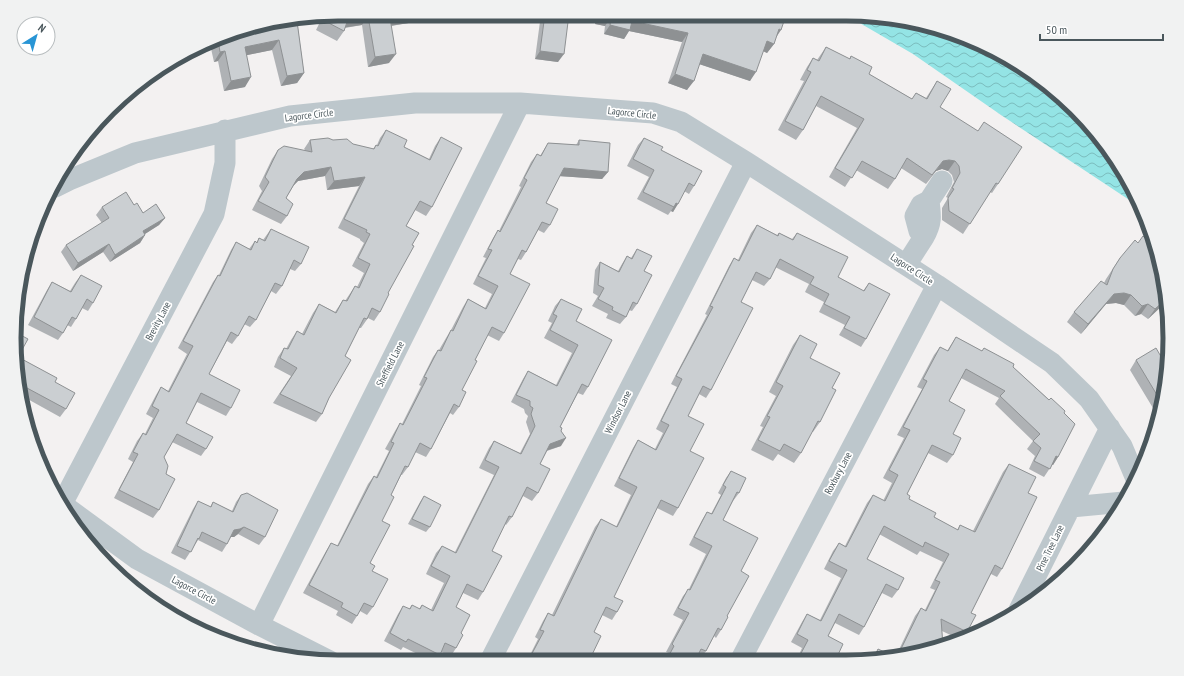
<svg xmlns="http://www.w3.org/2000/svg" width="1184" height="676" font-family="'PT Sans Narrow',sans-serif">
	<defs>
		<pattern id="water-waves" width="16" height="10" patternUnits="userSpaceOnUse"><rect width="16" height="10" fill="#94e4e5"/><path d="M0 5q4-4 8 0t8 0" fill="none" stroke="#7bbcbd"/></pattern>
	</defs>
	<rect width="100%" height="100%" fill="#f3f1f1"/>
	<path fill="url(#water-waves)" d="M846 15H867L950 31 1026 68 1075 109 1115 158 1143 209 1001 115 913 54Z"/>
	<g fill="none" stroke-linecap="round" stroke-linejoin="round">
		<path stroke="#bdc7cc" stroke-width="21" d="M55 187 69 180 135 153 290 116 415 103H520L653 113 681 122 746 162 937 285 1052 363 1089 399 1122 446 1136 479
			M929 201 942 181
			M906 265 924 237 919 231 915 216 921 205 929 201C931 216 932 223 924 237
			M63 502 214 214 225 163V130
			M66 507 137 559 259 625 330 661
			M1071 507 1124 502
			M1019 610 1110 428
			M259 625 520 103
			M490 661 746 162
			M740 661 937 285"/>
	</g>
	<path fill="#afb2b5" d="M338 14H461L456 22 440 20 422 23 421 21 391 26 389 63 368 67 362 25 345 28 344 31 337 41 316 30 322 18V17Z
		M541 14H569L558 62 535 59Z
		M596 14 786 15 775 38 774 44 767 53 763 51 750 81 699 64 687 90 668 83 682 42 629 31 624 39 604 34 605 26 595 24Z
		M297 21 304 73 297 83 281 86 272 50 247 55 245 87 224 91 218 61 214 62 210 44 234 31Z
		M826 47 849 59 851 56 869 74 912 99 916 93 926 98 937 81 940 107 998 184 992 193 990 192 963 234 942 220V208L948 198 946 197 954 182 952 175 948 171 942 169 936 171 926 184 901 168 895 179 888 189 856 170 845 187 829 177 857 128 816 106 803 130 796 140 778 130 804 81 800 80 807 67 813 58 817 60Z
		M386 130 404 147 429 159 435 146 441 137 432 207 426 216 415 210 406 226 388 293 380 312 374 321 368 318 361 328H359L345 356 329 398 322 414 316 422 273 403 291 376 274 367 278 357 284 348 286 349 291 340 297 331 302 334 313 313 319 304 335 312 343 300 345 301 355 286 357 287 364 273 352 266 364 243 360 240V239L338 228 359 186 327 190 325 176 298 181 294 185 286 198 287 216 281 224 252 210 262 191 259 186 272 159 278 150H305L304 149 310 140H333L373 149 376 145H377L380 138Z
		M644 138 661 150 694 186 689 194 684 191 673 212 671 211 668 215 637 199 649 177 627 166 638 145Z
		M579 140 608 172 602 179 559 176 546 203 550 225 544 233 538 230 526 252 521 260 518 259 510 274 504 333 499 341 487 335 475 360 462 390 459 407 453 415 450 413 431 449 426 457 415 452 408 467 402 475H401L391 495 382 521 370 563 372 571 373 607 367 615 360 611 352 624 336 615 338 611 303 593 326 551 331 543 337 546 368 484 374 476 376 477 389 451 385 449 395 431 400 423 402 424 421 386 419 385 433 357 438 350H439L446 338 451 330 463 307 468 299 485 308 492 294 473 284 486 258 483 257 493 238 498 230 499 231 521 187 519 186 531 162 537 154 540 156 548 143 576 145Z
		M134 205 143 213 165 218 159 225 145 234V235L140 243 110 262 103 252 73 271 61 252 66 245 102 223 96 215 102 207Z
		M757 225 777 235 779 233 792 239 797 233 838 277 863 291 869 283 866 339 861 347 839 335 845 325 819 312 824 302 805 292 809 284 775 267 770 279 764 286 752 280 741 302 711 390 706 398 699 394 688 416 690 451 678 508 673 516 657 508 614 597 617 612 612 620 602 615 594 632 589 661H527L538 639 535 637 543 621 548 613 552 615 595 527 601 519 616 527 631 495 614 486 633 448 638 440 655 449 663 433 656 429 677 387 671 384 707 315 705 314 729 266 734 258 738 260 751 233Z
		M271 229 301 264 295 271 290 269 282 286 276 294 271 291 256 320 250 327 244 324 238 336 232 344 227 341 209 374 231 408 226 416 197 402 186 423 206 449 201 456 172 442 164 457 159 510 153 518 114 498 133 462 128 459 137 441 143 433 145 434 153 418 146 414 156 395 161 387 168 391 187 354 178 348 213 282 218 275H219L231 250 236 242 249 249 255 241 257 242 259 238 263 240Z
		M637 249 644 271 637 304 632 311 629 310 626 317 620 324 606 318 608 314 592 306 598 296 593 293 595 270 600 262 618 271 622 264 627 256 631 258Z
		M1120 258 1164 275 1166 302 1148 319 1141 314 1135 316 1124 305 1116 303 1106 304 1081 334 1067 322 1074 312 1104 283 1106 279Z
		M81 275 93 303 88 311 82 308 76 319 71 327 67 325 63 333 58 340 28 325 47 290 52 282 70 291 75 283Z
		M561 299 576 321 588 387 583 395 578 393 560 427 561 446 547 451 540 464 538 493 532 501 523 496 512 517 506 525 505 524 492 551 483 592 478 600 463 593 456 607 461 633 456 648 451 656 441 652 435 661H432L403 647 401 650 384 641 398 614 403 606 409 609 412 605 419 609 422 605 431 610 444 583 426 574 436 553 442 546 455 552 494 475 479 468 489 448 494 441 520 453 530 434 526 422 528 416 525 413 524 409 511 402 523 379 528 371 556 385 572 353 544 338 552 323 548 321 555 306Z
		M800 335 810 358 832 388 820 422 813 432 812 431 801 453 794 463 778 454 773 461 751 450 763 427 760 426 776 396 769 392 793 345Z
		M956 337 982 351 984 348 1013 367 1064 413 1058 457 1053 465H1052L1044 477 1029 469 1035 456 1027 449 1033 441 995 404 999 398 961 378 949 401 953 434V455L947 463 928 453 907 494 909 499 934 517 957 530 960 525 973 531 1003 472 1009 464 1028 493 1002 569 997 577 991 574 971 613 967 632 962 639 961 640 942 631 943 646 896 656 915 616 921 608 925 610 935 590 930 588 943 562 920 551 917 555 879 534 867 559 898 590 892 598 882 593 864 627 859 635 835 623 828 636 837 657 845 661H796L802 648 791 642 802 622 807 614 820 620 841 578 824 569 833 551 839 543 845 546 867 503 873 495 883 501 892 483 883 478 904 438 897 435 922 389 917 387 934 355 940 347 947 351Z
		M14 338 18 357 55 382 66 409 60 417 24 397Z
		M1136 360 1164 401 1159 418 1130 370Z
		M731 471 739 493 733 501 723 520 741 571 727 616 721 630 716 638 714 636 706 651 700 659 697 658 695 661H665L669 653 666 652 683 620 673 615 683 596 689 589 706 554 689 545 702 520 707 512 711 514 721 495 718 493 726 478Z
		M241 495 265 537 259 545 238 534 234 537H231L227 544 222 552 198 540 185 560 171 553 193 509 198 501 210 507 213 502 232 511 236 502Z
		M424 496 430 527 426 532 408 524 420 502Z
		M878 649 893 656 871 661Z"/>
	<path fill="#8e9193" d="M412 14H426L421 21 383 27 390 18Z
		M428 14H461L456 22 440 20 422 23Z
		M601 15 611 17 605 26 595 24Z
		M368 16 362 25 341 28 348 19Z
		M632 21 688 33 682 42 629 31 624 39 604 34 610 25Z
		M779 29 781 30 775 39Z
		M279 40 272 50 238 57 245 47Z
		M767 41 774 44 767 53 761 50Z
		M225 51 218 61 214 62 220 52Z
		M540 51 564 54 558 62 535 59Z
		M396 54 389 63 368 67 375 57Z
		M703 54 756 72 750 81 696 63Z
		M168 67 161 78 139 83 141 81 164 68Z
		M304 73 297 83 281 86 287 76Z
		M675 74 694 81 687 90 668 83Z
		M251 77 245 87 224 91 231 81Z
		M949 160 955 161 948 171 942 169 936 171 926 184 943 161Z
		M331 167 325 176 298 181 291 188 297 179 304 172Z
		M564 168 608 172 602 179 558 176Z
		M365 177 359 186 327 190 334 181Z
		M676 203 678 204 673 212 671 211Z
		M165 218 159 225 137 239 143 231Z
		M145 235 140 243 110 262 115 255Z
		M109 244 103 252 73 271 78 263Z
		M1124 293 1131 295 1124 305 1116 303 1106 304 1081 334 1088 324 1114 294Z
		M1166 299V302L1148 319 1155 309Z
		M1148 304 1141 314 1135 316 1142 306Z
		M566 438 561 446 545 451 550 444Z
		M1056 456 1058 457 1053 465 1051 464Z
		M244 527 238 534 234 537H229L234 530Z"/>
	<path fill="#cbcfd2" stroke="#8e9193" d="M338 14H412L390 18 396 54 375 57 368 16 348 19 344 31 323 20 325 16Z
		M545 14H569L564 54 540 51Z
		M601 14 786 15 781 30 779 29 774 44 767 41 756 72 703 54 694 81 675 74 688 33 632 21 630 30 610 25 611 17Z
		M297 21 304 73 287 76 279 40 245 47 251 77 231 81 225 51 220 52 218 40 234 31Z
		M826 47 850 59 851 56 872 67 869 74 912 99 916 93 927 99 937 81 951 89 940 107 978 131 984 122 1022 147 998 184 996 183 970 224 949 211 948 198 954 189 952 188 960 173 959 166 955 161 949 160 943 161 932 175 907 158 895 179 862 161 852 178 835 168 864 119 821 96 803 130 785 121 811 72 807 70 813 58 819 61Z
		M386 130 407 140 404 147 430 160 441 137 462 148 432 207 420 201 406 226 419 233 412 245 414 246 388 293 389 294 380 312 372 308 367 319 364 318 345 356 351 360 329 398 322 414 280 394 297 368 280 358 284 348 288 349 297 331 304 335 319 304 336 313 343 300 347 301 355 286 359 288 370 264 358 258 370 234 366 232 367 230 344 219 365 177 334 181 331 167 304 172 297 179 286 198 293 204 287 216 258 201 269 182 265 177 278 150 284 146 312 152 310 140 328 138 333 140 347 139 353 144 374 149 376 145 378 146Z
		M644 138 663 147 661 150 702 171 694 186 689 183 678 204 676 203 674 207 643 192 654 170 633 159Z
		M579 140 610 143 608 172 564 168 546 203 558 209 550 225 542 222 526 252 522 250 510 274 530 284 504 333 492 327 475 360 477 361 462 390 466 392 459 407 454 404 431 449 420 443 408 467 405 466 391 495 394 497 382 521 390 525 370 563 375 566 372 571 388 579 373 607 364 603 357 616 341 607 343 603 309 585 331 543 338 546 374 476 377 478 394 443 391 442 400 423 403 425 427 378 424 377 438 350 441 351 451 330 453 331 468 299 486 309 498 286 478 276 492 250 488 249 498 230 500 232 527 180 524 178 537 154 541 156 548 143 579 145Z
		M126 192 134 205 137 203 143 213 156 204 165 218 143 231 145 235 115 255 109 244 78 263 66 245 109 218 102 207Z
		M757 225 778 236 779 233 793 240 797 233 848 257 838 277 864 291 869 283 890 294 866 339 844 328 850 317 824 304 829 294 810 284 814 277 780 259 770 279 756 272 741 302 753 308 711 390 703 386 688 416 704 424 690 451 704 458 678 508 661 500 614 597 623 601 617 612 606 607 594 632 601 636 589 661H528L544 631 540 630 548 613 554 616 601 519 617 527 637 487 619 478 638 440 656 450 669 425 661 421 682 379 676 376 713 307 710 306 734 258 739 261Z
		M271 229 309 247 301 264 294 260 282 286 275 283 256 320 249 316 238 336 231 332 209 374 240 390 231 408 201 393 186 423 213 437 206 449 177 434 164 457 168 466 166 474 175 479 159 510 119 490 138 454 133 452 143 433 146 435 159 410 152 406 161 387 169 392 193 346 183 341 218 275 220 276 236 242 251 250 255 241 257 243 259 238 265 241Z
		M1143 236 1156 248 1164 275 1166 299 1155 309 1148 304 1142 306 1131 295 1124 293 1114 294 1088 324 1074 312 1101 281 1107 285 1113 269 1120 258 1135 240 1138 243Z
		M637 249 652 256 644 271 652 275 637 304 633 302 626 317 612 310 613 307 598 299 604 288 598 285 600 262 619 272 627 256 632 259Z
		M81 275 102 286 93 303 87 299 76 319 72 317 63 333 34 317 52 282 71 292Z
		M561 299 582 309 576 321 612 340 588 387 582 384 560 427 562 428 561 431 566 438 550 444 540 464 550 469 538 493 527 487 512 517 509 516 492 551 502 556 483 592 467 584 456 607 470 615 461 633 463 635 456 648 445 643 440 655 408 639 406 642 390 633 403 606 410 609 412 605 420 609 422 605 433 611 450 576 431 566 442 546 456 553 499 467 485 460 494 441 521 454 535 426 531 414 533 408 530 406V401L516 395 528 371 557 386 578 345 550 330 557 316 553 314Z
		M15 332 28 339 18 357 57 378 55 382 75 393 66 409 27 388 23 395 14 338Z
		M800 335 817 344 810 358 840 373 832 388 836 390 820 422 818 421 801 453 784 444 780 451 758 440 770 417 767 416 783 386 776 382Z
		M956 337 982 351 984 348 1014 364 1013 367 1049 400 1051 398 1065 411 1064 413 1075 424 1058 457 1056 456 1050 469 1034 461 1041 448 1033 441 1040 434 1000 396 1005 391 966 369 949 401 965 410 953 434 961 438 953 455 932 445 907 494 910 496 909 499 936 513 934 517 958 530 960 525 975 532 1009 464 1036 477 1028 493 1037 497 1002 569 995 565 971 613 976 615 967 632 941 619 943 646 898 655 921 608 926 611 940 582 935 580 949 554 925 542 923 547 884 526 867 559 904 578 898 590 886 584 864 627 839 614 828 636 843 644 837 657 845 661H797L808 640 797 634 807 614 821 621 847 570 829 561 839 543 846 547 873 495 885 501 898 475 889 470 910 430 903 427 927 381 923 379 940 347 948 351Z
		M1156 348 1167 367 1164 401 1163 405 1136 360Z
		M731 471 746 478 739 493 737 492 723 520 758 538 741 571 749 576 727 616 728 617 721 630 718 628 706 651 701 649 695 661H666L674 646 672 644 689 613 678 608 688 589 690 590 712 546 694 537 707 512 712 514 726 487 723 485Z
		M247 493 278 510 265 537 244 527 240 529 234 530 227 544 202 532 199 539 198 538 191 552 177 546 198 501 211 507 213 502 233 512 241 495Z
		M424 496 441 505 430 527 412 519Z
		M878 649 893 656 873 660Z"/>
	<g text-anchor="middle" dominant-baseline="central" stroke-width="3.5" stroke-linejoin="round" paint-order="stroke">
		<g font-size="10" fill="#4a575c" stroke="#fff">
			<text transform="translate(632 113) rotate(6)">Lagorce Circle</text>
			<text transform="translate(309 115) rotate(-7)">Lagorce Circle</text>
			<text transform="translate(912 269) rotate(33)">Lagorce Circle</text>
			<text transform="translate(158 321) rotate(-62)">Brevity Lane</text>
			<text transform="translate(390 364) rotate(-63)">Sheffield Lane</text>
			<text transform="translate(618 412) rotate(-63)">Windsor Lane</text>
			<text transform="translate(838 473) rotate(-62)">Roxbury Lane</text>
			<text transform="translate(1050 548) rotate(-64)">Pine Tree Lane</text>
			<text transform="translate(194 590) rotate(28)">Lagorce Circle</text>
		</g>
	</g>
	<path d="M0 0H1184V676H0ZM338 21H846A317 317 0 0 1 1163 338V338A317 317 0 0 1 846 655H338A317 317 0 0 1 21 338V338A317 317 0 0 1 338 21Z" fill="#f1f2f2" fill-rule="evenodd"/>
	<path fill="none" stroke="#4a575c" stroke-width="5" d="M338 21H846A317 317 0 0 1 1163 338V338A317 317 0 0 1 846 655H338A317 317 0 0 1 21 338V338A317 317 0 0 1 338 21Z"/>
	<g transform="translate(36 36) rotate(37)"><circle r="19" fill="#ffffff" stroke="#b7bcbe"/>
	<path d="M0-3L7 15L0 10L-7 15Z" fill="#2895d5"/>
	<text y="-6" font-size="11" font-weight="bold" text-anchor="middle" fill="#4a575c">N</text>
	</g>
	<path d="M1040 34v6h123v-6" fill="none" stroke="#4a575c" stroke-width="2"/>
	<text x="1046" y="34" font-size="12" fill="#4a575c" stroke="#ffffff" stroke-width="3" paint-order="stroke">50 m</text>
</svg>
